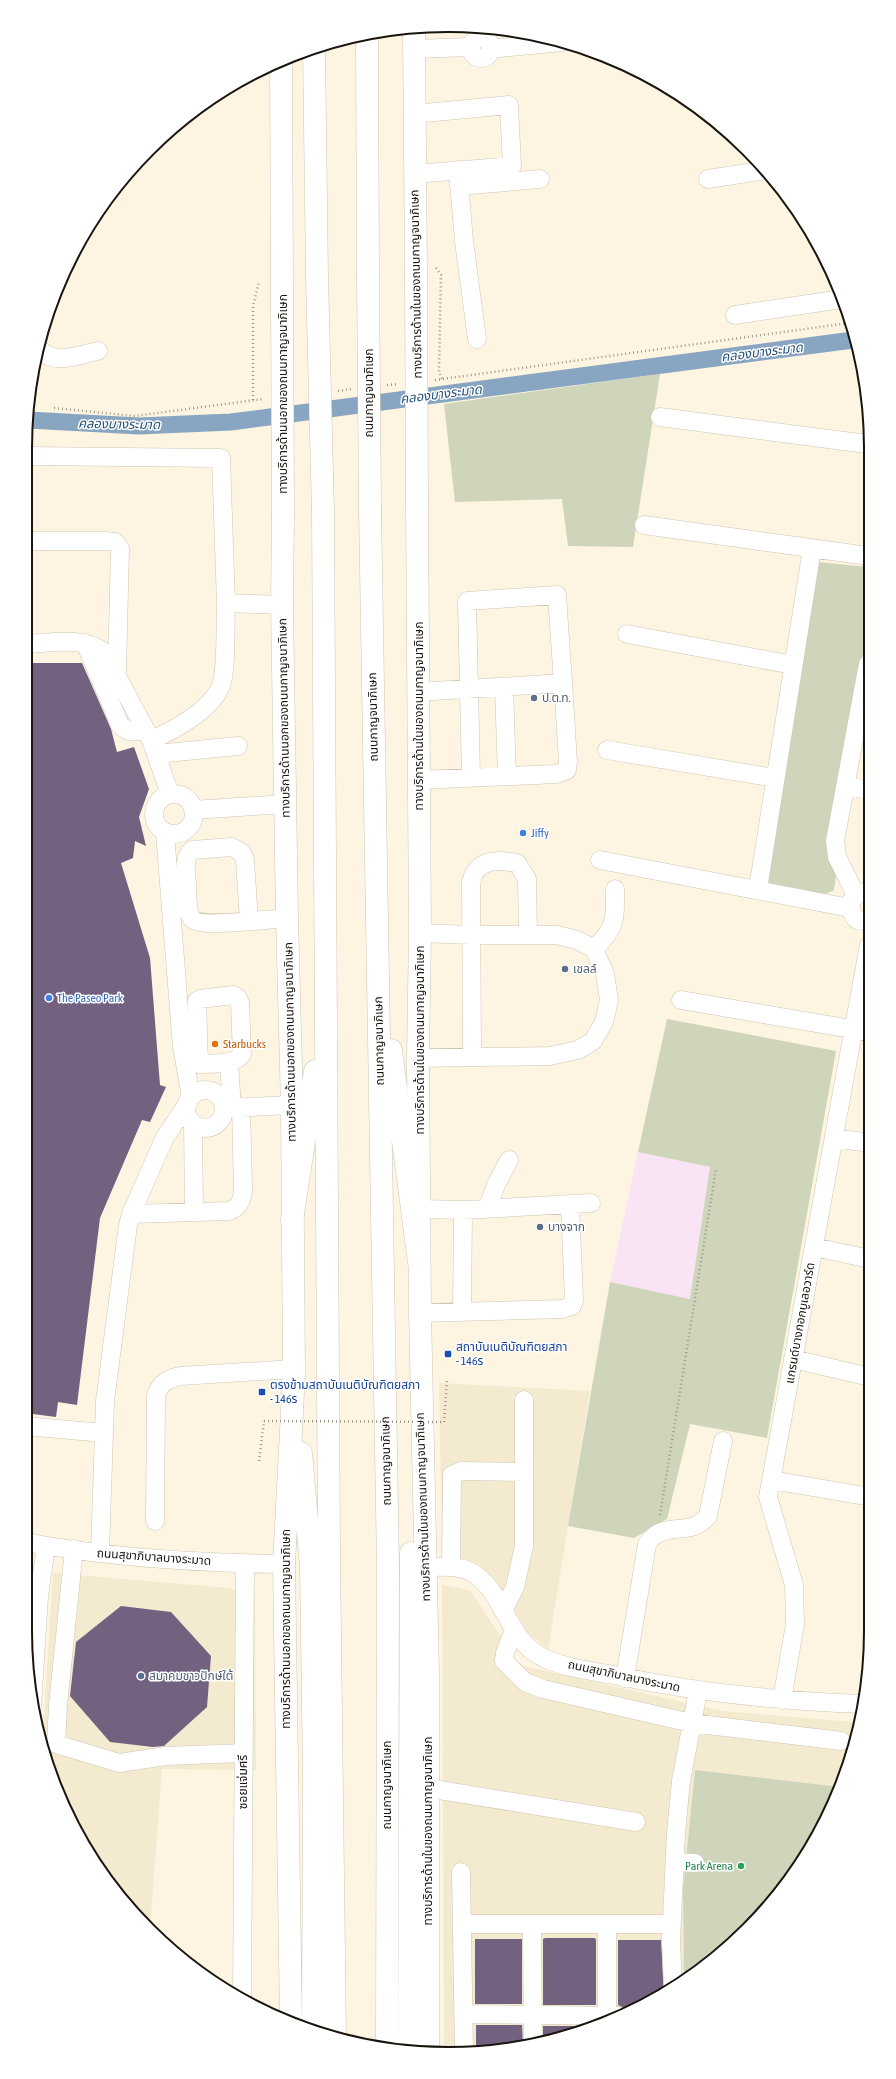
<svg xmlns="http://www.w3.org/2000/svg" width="896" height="2079" font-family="'Asap Condensed','Noto Sans Thai',sans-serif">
	<rect width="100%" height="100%" fill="#fdf5e1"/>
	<path fill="#f4eacf" d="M439 1383 590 1391 548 1649 528 1633 493 1578 470 1565 442 1555Z
		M53 1573 229 1588 255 1597 256 1770 162 1769 150 1928 130 1910 82 1842 48 1767 42 1747Z
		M442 1584 471 1591 519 1665 723 1711 854 1722 850 1761 840 1787 695 1770 683 1889 684 1981 659 1997 584 2032 503 2050 444 2054Z"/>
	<path fill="#f8e4f4" d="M638 1152 710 1167 690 1299 610 1282Z"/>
	<path fill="#ced5bb" d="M660 374 633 547 568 546 562 499 455 502 444 404Z
		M818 562 868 567V647L834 890 822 896 768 885Z
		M667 1019 836 1051 767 1438 690 1424 667 1519 634 1538 568 1526 610 1282 690 1299 710 1167 638 1152Z
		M695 1770 840 1787 814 1842 766 1910 706 1966 684 1981 683 1889Z"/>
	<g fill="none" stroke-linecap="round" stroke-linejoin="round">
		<path stroke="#88a6c1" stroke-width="17" d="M28 420 139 426 231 422 853 340"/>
	</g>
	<path fill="#736180" d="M25 663H82L111 729 117 752 134 747 149 789 139 817 146 846 135 841 133 858 121 863 150 958 160 1085 166 1087 150 1122 142 1120 100 1218 77 1405 58 1402 56 1417 25 1413Z
		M121 1606 171 1612 211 1656 207 1707 164 1746 153 1747 110 1742 70 1696 76 1642Z
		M545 1938H595L596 1940V2005H543V1939Z
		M475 1939H522V2004H475Z
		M618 1940H661L664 1994 630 2011 618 2005Z
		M476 2025H522L523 2046 503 2050 476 2052Z
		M543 2026H595L584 2032 543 2041Z"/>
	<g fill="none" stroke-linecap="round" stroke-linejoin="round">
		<g stroke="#cdc6b3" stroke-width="19">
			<path id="minor" d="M471 48a10 10 0 1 1 20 0a10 10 0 1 1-20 0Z
				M414 49 471 47
				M490 49 562 42
				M414 114 509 105 512 166 415 174
				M458 170 464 241 477 339
				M708 179 766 170
				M459 186 540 179
				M735 315 842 299
				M38 347C53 367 77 355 98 351
				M660 417 867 444
				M25 456 221 458 226 603 282 605
				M644 525 868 556
				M25 541H106L115 542 120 548 117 672
				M627 634 793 665
				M85 643 120 725 128 731H146
				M25 644C50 643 83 636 104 652L151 740 170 794
				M504 688 507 776
				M418 692 563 683 568 762 567 770 557 774 419 780
				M151 740C173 731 211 710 221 686 227 670 225 623 226 603
				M607 750 775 778
				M156 754 238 746
				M471 778 467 601 557 595 563 683
				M845 786 869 790
				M154 814a20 20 0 1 1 40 0a20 20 0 1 1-40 0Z
				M193 810 285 804
				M165 833 182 1047 191 1097
				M600 860 850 908
				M758 889 812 549
				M869 892C851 891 845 908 857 920L869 922
				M856 895 837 857 835 841 868 664
				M249 921 245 860 242 853 232 847 192 850C182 859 187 874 187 885 188 895 186 911 192 919 200 928 271 919 287 918
				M594 949C617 926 615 920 615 889
				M233 995 238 998 240 1003 242 1054C235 1066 211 1063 199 1064L197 1001 200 999Z
				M681 1000 869 1032
				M472 1056 471 882C477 859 496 859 517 863L527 879 528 935
				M418 1058 550 1056 578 1050 593 1041 604 1022 609 1000 605 974 594 949 577 940 557 935H472L420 933
				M229 1062 232 1108
				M186 1109a19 19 0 1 1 38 0a19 19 0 1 1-38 0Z
				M229 1108 292 1105
				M193 1123 194 1211
				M834 1138 870 1143
				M420 1209 463 1210 591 1203
				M487 1209 496 1185 509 1160
				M131 1214 229 1211C239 1207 243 1200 243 1189L241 1107
				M814 1247 870 1259
				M462 1312 463 1210
				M420 1313 562 1309 572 1306 574 1300 570 1205
				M793 1359 870 1377
				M25 1426 104 1433
				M771 1480 871 1497
				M155 1521 156 1396C160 1383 167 1379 180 1376L294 1369
				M25 1542C110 1558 198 1563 284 1564
				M74 1549 58 1705 56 1744 119 1763 166 1756 243 1753
				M100 1553 105 1401 128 1225 131 1214 165 1137 188 1103
				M425 1567C440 1567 460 1565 473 1573 505 1593 508 1642 544 1658 565 1668 592 1671 614 1675 697 1693 780 1701 864 1704
				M451 1567 452 1475 461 1471 523 1472
				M503 1611 515 1587 524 1546V1400
				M514 1630 505 1653 504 1661 525 1682 543 1689 691 1723 841 1741
				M625 1678 647 1544C650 1540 654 1535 659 1533 678 1524 691 1535 708 1516L723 1441
				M782 1700 795 1624 794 1585 768 1497 869 945
				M32 1707 39 1596 46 1546
				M427 1788 636 1822
				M675 1862 695 1863
				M461 1872 464 2053
				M462 1924H672
				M532 1924 533 2043
				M607 1924V2021
				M673 1989 671 1940 676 1833 681 1781 698 1691
				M242 2000 245 1564
				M463 2014 618 2016"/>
		</g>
		<g stroke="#cdc6b3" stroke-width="23">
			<path id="major" d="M414 27 416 274
				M281 61 282 290
				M417 503 420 933 418 1058 420 1313 428 1672V2052
				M283 514 282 605 287 918 292 1105 294 1374 284 1564 291 2022
				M301 1453 311 1566 314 1778 313 2032
				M409 2050 411 1553"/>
		</g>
		<g stroke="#cdc6b3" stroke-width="23">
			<path id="highway" d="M367 35 368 276
				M314 49 317 277
				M370 508 388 1567 387 2048
				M323 512 329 1555 335 2038
				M391 1050 419 1262
				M292 1220 315 1071"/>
		</g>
		<path stroke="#9d9788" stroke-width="2.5" stroke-dasharray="1 3" stroke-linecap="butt" d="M436 268 441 275 439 372 442 379
			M435 380 849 323
			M387 385 398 384
			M338 391 351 389
			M253 400V306L259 282
			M54 408 135 416 263 399
			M444 1422 447 1381
			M259 1461 264 1421
			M660 1515 716 1169"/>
		<use href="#minor" stroke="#fff" stroke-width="18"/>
		<use href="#major" stroke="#fff" stroke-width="22"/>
		<use href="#highway" stroke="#fff" stroke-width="22"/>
		<g stroke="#cdc6b3" stroke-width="23" stroke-linecap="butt">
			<path id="major-bridge" d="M416 274 417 503
				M282 290 283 514"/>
		</g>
		<g stroke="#cdc6b3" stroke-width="23" stroke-linecap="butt">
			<path id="highway-bridge" d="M368 276 370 508
				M317 277 323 512"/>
		</g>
		<path stroke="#9d9788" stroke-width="2.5" stroke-dasharray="1 3" stroke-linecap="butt" d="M264 1421 444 1422"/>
		<use href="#major-bridge" stroke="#fff" stroke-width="22"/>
		<use href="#highway-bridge" stroke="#fff" stroke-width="22"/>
	</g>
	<g fill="#5c6f8a" stroke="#fff" stroke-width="1.5">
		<circle cx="534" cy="698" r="4"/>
		<circle cx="565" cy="969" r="4"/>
		<circle cx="540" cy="1227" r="4"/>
		<circle cx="141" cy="1676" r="4"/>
	</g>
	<g fill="#3f7fe0" stroke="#fff" stroke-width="1.5">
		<circle cx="523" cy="833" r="4"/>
		<circle cx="49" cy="998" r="4"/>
	</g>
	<circle fill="#e8710a" stroke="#fff" stroke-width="1.5" cx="215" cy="1044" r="4"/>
	<g fill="#1a4fb4" stroke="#fff" stroke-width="1.5">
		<rect x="444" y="1350" width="8" height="8" rx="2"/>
		<rect x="258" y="1388" width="8" height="8" rx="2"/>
	</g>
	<circle fill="#2e9e5b" stroke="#fff" stroke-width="1.5" cx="741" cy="1866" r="4"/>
	<g text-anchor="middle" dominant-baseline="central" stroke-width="3" stroke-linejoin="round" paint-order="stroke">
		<g font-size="12" fill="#18150e" stroke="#fff">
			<text transform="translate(416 284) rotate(-91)">ทางบริการด้านในของถนนกาญจนาภิเษก</text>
			<text transform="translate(369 393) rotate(-90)">ถนนกาญจนาภิเษก</text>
			<text transform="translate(283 394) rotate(-90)">ทางบริการด้านนอกของถนนกาญจนาภิเษก</text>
			<text transform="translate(419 716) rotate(-90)">ทางบริการด้านในของถนนกาญจนาภิเษก</text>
			<text transform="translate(373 717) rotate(-91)">ถนนกาญจนาภิเษก</text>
			<text transform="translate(284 718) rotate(-91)">ทางบริการด้านนอกของถนนกาญจนาภิเษก</text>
			<text transform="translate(420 1040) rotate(-90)">ทางบริการด้านในของถนนกาญจนาภิเษก</text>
			<text transform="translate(379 1041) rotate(-91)">ถนนกาญจนาภิเษก</text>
			<text transform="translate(290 1042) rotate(-91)">ทางบริการด้านนอกของถนนกาญจนาภิเษก</text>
			<text transform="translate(800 1323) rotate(-80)">แกรนด์บางกอกบูเลอวาร์ด</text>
			<text transform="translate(386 1461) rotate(-91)">ถนนกาญจนาภิเษก</text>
			<text transform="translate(423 1507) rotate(-92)">ทางบริการด้านในของถนนกาญจนาภิเษก</text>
			<text transform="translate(154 1557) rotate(4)">ถนนสุขาภิบาลบางระมาด</text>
			<text transform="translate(286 1629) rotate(-90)">ทางบริการด้านนอกของถนนกาญจนาภิเษก</text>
			<text transform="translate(624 1676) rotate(12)">ถนนสุขาภิบาลบางระมาด</text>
			<text transform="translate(243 1782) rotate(-90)">ซอยแจ่มศรี</text>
			<text transform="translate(387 1785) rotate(-90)">ถนนกาญจนาภิเษก</text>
			<text transform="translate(428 1831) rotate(-90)">ทางบริการด้านในของถนนกาญจนาภิเษก</text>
		</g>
		<g font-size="12" fill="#4e5e75" stroke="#fff" text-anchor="start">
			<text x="542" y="698">ป.ต.ท.</text>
			<text x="573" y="969">เชลล์</text>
			<text x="548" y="1227">บางจาก</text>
			<text x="149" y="1676">สมาคมชาวปักษ์ใต้</text>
		</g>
		<g font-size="12" fill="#366cbe" stroke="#fff" text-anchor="start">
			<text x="531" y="833">Jiffy</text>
			<text x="57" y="998">The Paseo Park</text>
		</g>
		<g font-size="12" fill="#c56008" stroke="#fff" text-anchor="start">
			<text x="223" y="1044">Starbucks</text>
		</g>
		<g font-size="12" fill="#164399" stroke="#fff" text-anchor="start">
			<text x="456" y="1347">สถาบันเนติบัณฑิตยสภา<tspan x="456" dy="14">- 146ร</tspan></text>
			<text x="270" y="1385">ตรงข้ามสถาบันเนติบัณฑิตยสภา<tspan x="270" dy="14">- 146ร</tspan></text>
		</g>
		<g font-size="12" fill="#27864d" stroke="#fff" text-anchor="end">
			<text x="733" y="1866">Park Arena</text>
		</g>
		<g font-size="13" font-style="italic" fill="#225077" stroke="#fff">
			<text transform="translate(762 352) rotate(-7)">คลองบางระมาด</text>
			<text transform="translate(441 394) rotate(-7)">คลองบางระมาด</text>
			<text transform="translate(119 424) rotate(1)">คลองบางระมาด</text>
		</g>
	</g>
	<path d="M0 0H896V2079H0ZM448 32H448A416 416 0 0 1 864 448V1631A416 416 0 0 1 448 2047H448A416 416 0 0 1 32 1631V448A416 416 0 0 1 448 32Z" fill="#fff" fill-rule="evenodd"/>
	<path fill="none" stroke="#18150e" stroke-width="2" d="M448 32H448A416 416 0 0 1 864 448V1631A416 416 0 0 1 448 2047H448A416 416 0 0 1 32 1631V448A416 416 0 0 1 448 32Z"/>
</svg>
